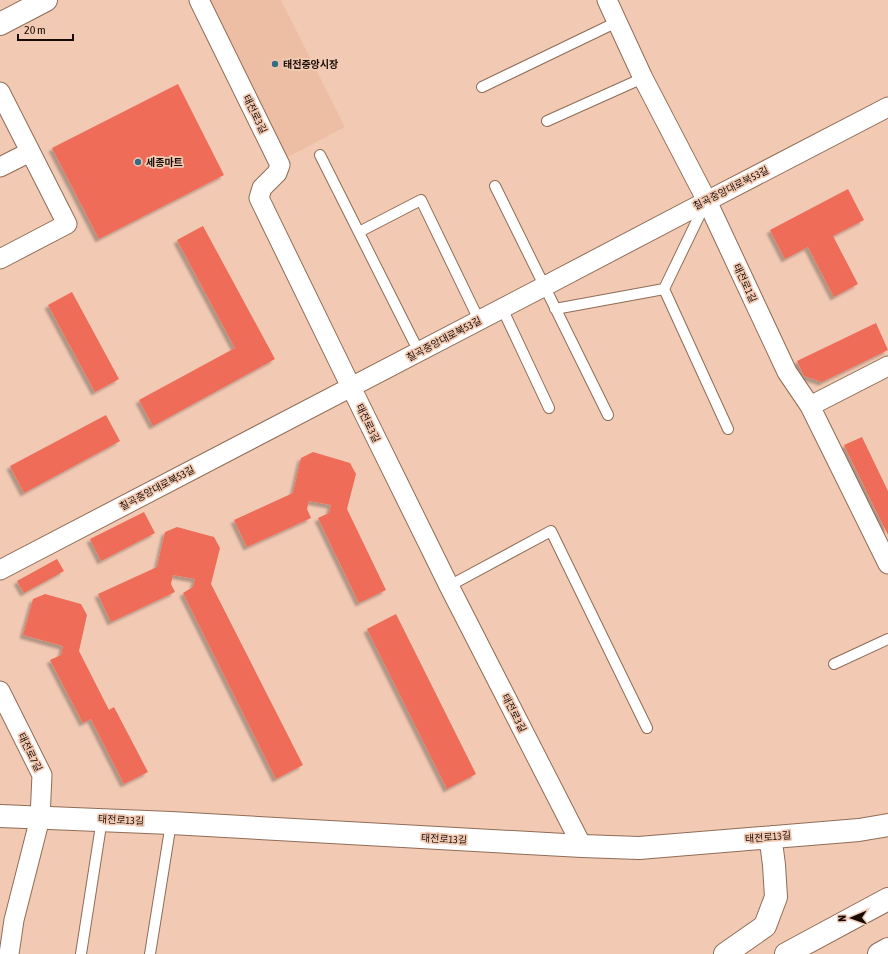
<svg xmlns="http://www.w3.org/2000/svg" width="888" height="954" font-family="'Asap Condensed','Noto Sans KR',sans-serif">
	<defs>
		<filter id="shadow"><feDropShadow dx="-3.5" dy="3.5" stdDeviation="1" flood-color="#0004"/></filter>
	</defs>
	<rect width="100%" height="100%" fill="#f2cab4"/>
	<path fill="#edbea4" d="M205 0H281L345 127 284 159Z"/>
	<path fill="#ee6c58" filter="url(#shadow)" d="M178 84 224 175 99 239 52 148Z
		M848 189 864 220 833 236 858 284 834 297 808 247 785 259 770 230Z
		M203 226 275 359 153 426 139 400 235 348 177 240Z
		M72 292 119 379 95 392 48 305Z
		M876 323 888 350 822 382 804 376 797 361Z
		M106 415 120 441 24 493 10 466Z
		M862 437 888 491V535L844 445Z
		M313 452 350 463 356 474 347 509 386 590 359 603 318 518 329 513 331 505 309 501 307 509 311 518 247 547 234 520 293 493 301 458Z
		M144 512 155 533 101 561 90 539Z
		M177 527 214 537 220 548 211 584 303 765 276 779 183 593 193 587 195 579 173 575 171 584 175 592 111 622 98 594 157 567 165 532Z
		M57 559 64 571 24 593 17 581Z
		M45 594 81 604 87 615 79 651 109 710 114 707 148 772 124 784 91 719 83 723 50 660 61 655 63 646 23 635 33 599Z
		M396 614 476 774 447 789 367 629Z"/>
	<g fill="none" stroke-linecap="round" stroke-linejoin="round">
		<g stroke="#8f6c57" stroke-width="12">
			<path id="service" d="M482 87 617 22
				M547 121 643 78
				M320 155 419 352
				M495 186 608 415
				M705 204 664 289 728 429
				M359 232 421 200 479 320
				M502 308 549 408
				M555 309 664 289
				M449 586 551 531 647 728
				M834 664 888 639
				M81 954 102 819
				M150 954 171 823"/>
		</g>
		<g stroke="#8f6c57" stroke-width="21">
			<path id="minor" d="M199 0 280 165 277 173 262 188 259 198 351 387 449 586 582 846
				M607 0 643 78 707 201 787 372 810 406 888 564
				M0 92 67 224 0 259
				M0 167 30 152
				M810 406 888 366
				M0 570 545 286 707 201 888 107
				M0 691 42 775 40 818 14 920 9 954"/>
		</g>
		<g stroke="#8f6c57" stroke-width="24">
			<path id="secondary" d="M0 816 171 823 582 846 639 848 859 830 888 825
				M725 954 765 926 776 897 774 865 771 842 772 837
				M786 954 888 899
				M879 954 888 949"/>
		</g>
		<g stroke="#8f6c57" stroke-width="24">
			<path id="primary" d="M0 24 46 0"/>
		</g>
		<use href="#service" stroke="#fff" stroke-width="10"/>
		<use href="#minor" stroke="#fff" stroke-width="19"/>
		<use href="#secondary" stroke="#fff" stroke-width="22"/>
		<use href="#primary" stroke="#fff" stroke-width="22"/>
	</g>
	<g fill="#356d87" stroke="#f2cab4" stroke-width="1.5">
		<circle cx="275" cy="64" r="4"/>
		<circle cx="138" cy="162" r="4"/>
	</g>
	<g text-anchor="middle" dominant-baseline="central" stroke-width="3.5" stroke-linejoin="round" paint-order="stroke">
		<g font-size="10" font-weight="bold" fill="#180b04" stroke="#f2cab4" text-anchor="start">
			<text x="283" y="64">태전중앙시장</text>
			<text x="146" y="162">세종마트</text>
		</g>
		<g font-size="10" fill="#180b04" stroke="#f2cab4">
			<text transform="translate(255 114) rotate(64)">태전로3길</text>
			<text transform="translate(731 188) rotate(-27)">칠곡중앙대로북53길</text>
			<text transform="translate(745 283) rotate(65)">태전로1길</text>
			<text transform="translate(444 339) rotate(-28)">칠곡중앙대로북53길</text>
			<text transform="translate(368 423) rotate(64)">태전로3길</text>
			<text transform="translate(157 488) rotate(-28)">칠곡중앙대로북53길</text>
			<text transform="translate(514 713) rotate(63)">태전로3길</text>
			<text transform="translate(30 752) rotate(64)">태전로7길</text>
			<text transform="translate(121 820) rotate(3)">태전로13길</text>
			<text transform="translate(768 837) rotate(-5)">태전로13길</text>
			<text transform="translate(444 839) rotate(3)">태전로13길</text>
		</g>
	</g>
	<g transform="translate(852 918) rotate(268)" stroke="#f2cab4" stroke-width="3" paint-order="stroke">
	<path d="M0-3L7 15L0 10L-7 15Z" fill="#180b04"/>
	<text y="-6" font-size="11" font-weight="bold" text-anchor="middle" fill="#180b04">N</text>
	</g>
	<path d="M18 34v6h55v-6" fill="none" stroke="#180b04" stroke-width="2"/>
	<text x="24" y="34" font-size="12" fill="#180b04" stroke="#f2cab4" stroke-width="3" paint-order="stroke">20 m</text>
</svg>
